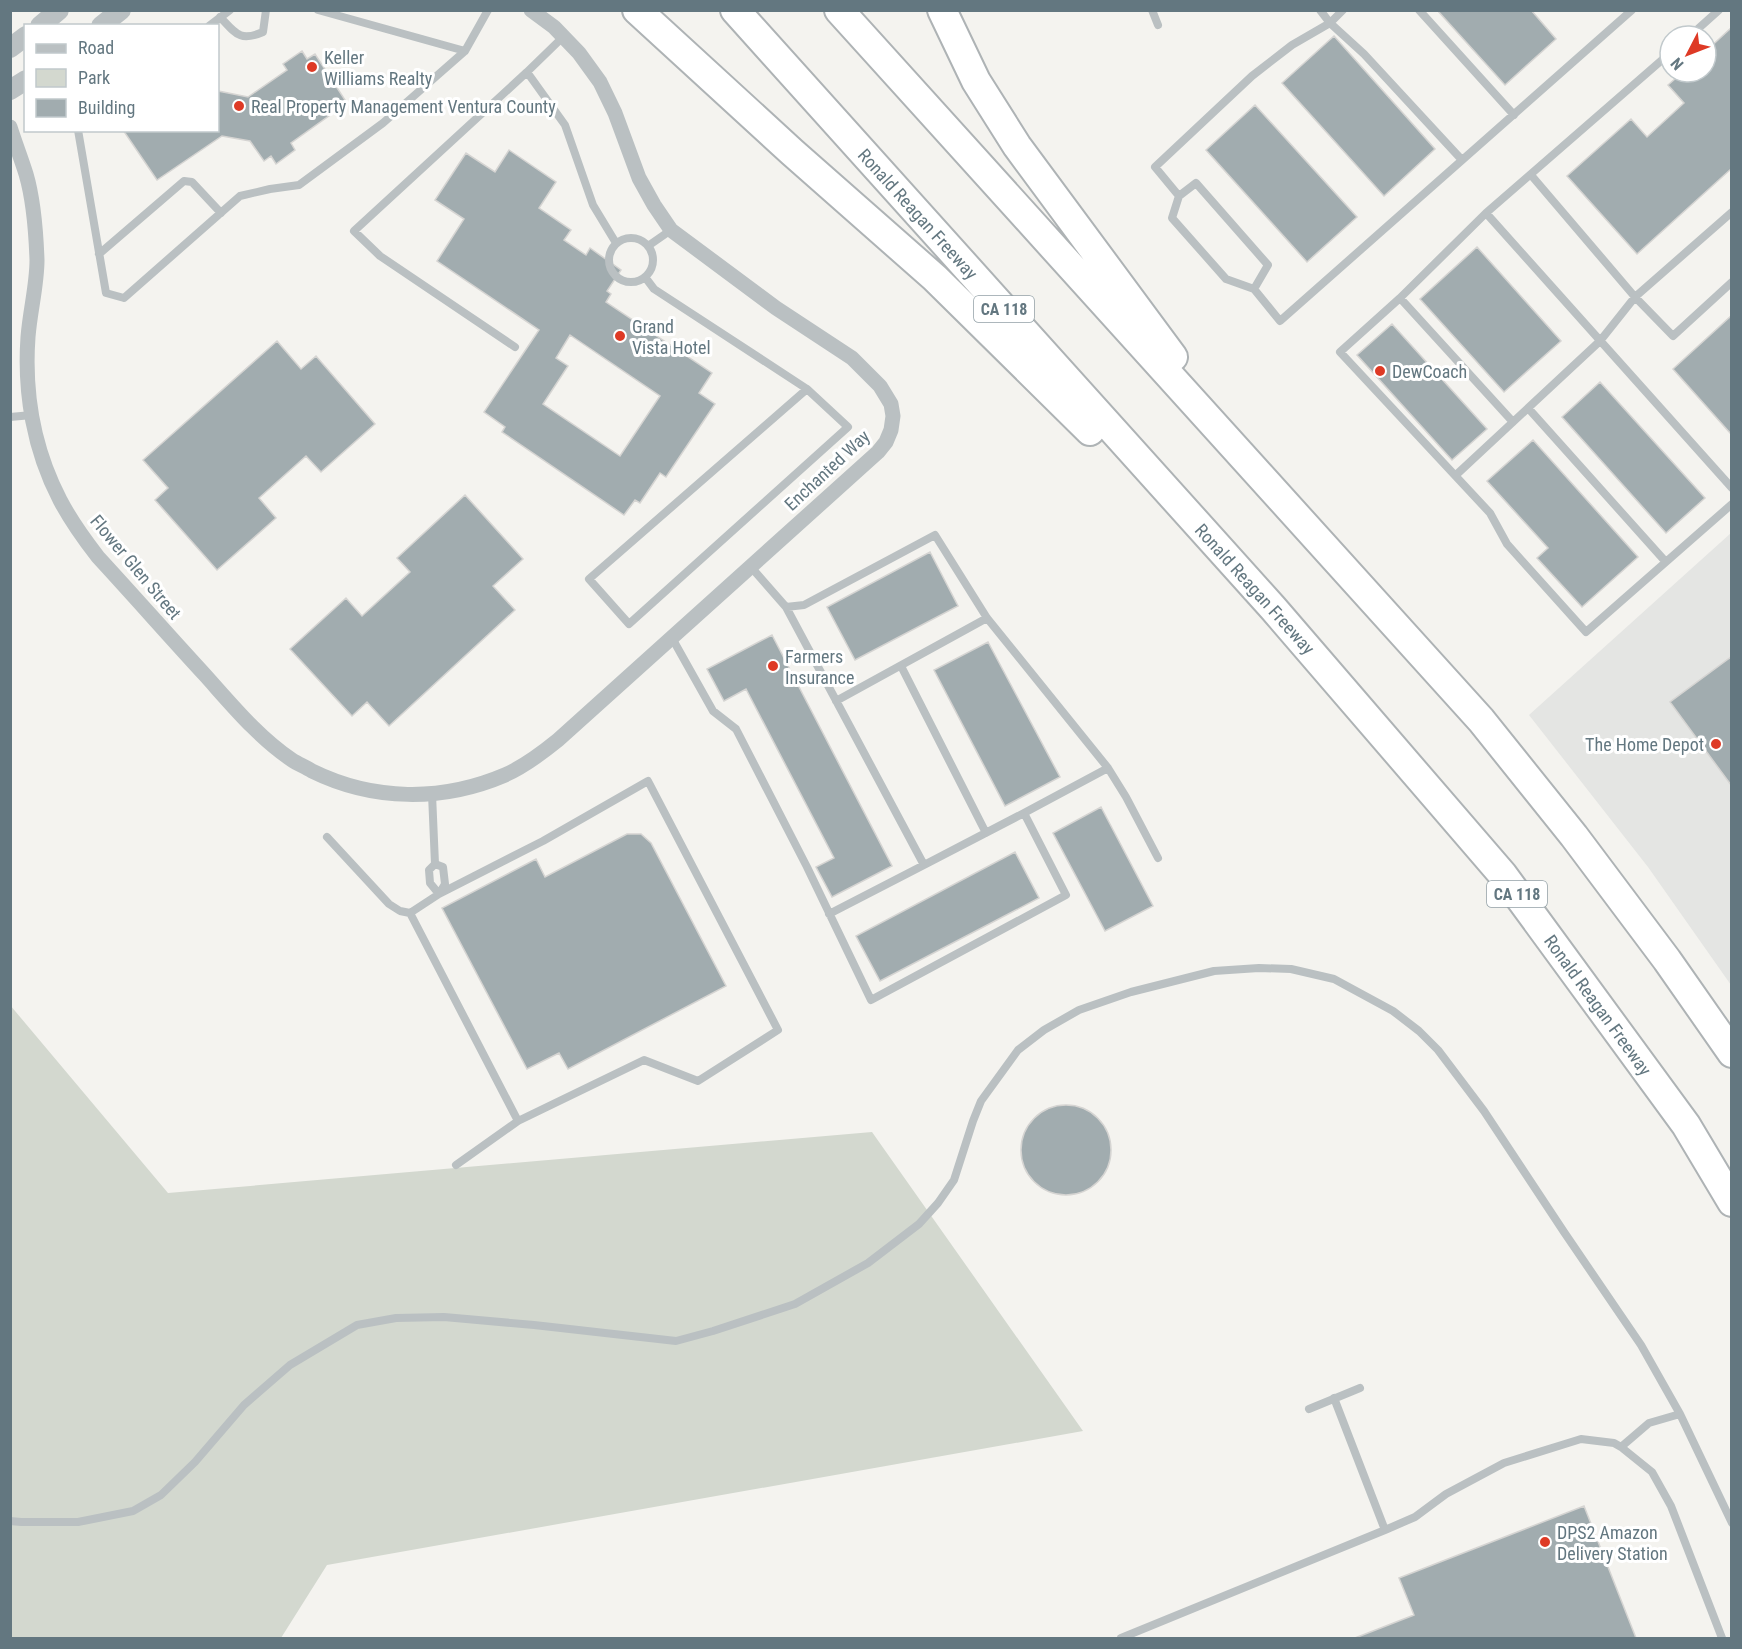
<svg xmlns="http://www.w3.org/2000/svg" width="1742" height="1649" font-family="'Roboto Condensed',sans-serif">
	<rect width="100%" height="100%" fill="#f4f3ef"/>
	<path fill="#e4e5e3" d="M1731 533V985L1648 867 1529 715Z"/>
	<path fill="#d3d8cf" d="M10 1005 168 1193 872 1132 1083 1431 327 1565 281 1638H11Z"/>
	<path fill="#a1acaf" stroke="#d5d4d2" stroke-width="1.5" fill-rule="evenodd" d="M1437 10H1531L1556 39 1505 85Z
		M1731 28V169L1637 254 1567 176 1631 119 1647 137 1684 103 1668 85 1683 72H1706V51Z
		M1334 36 1435 149 1384 196 1282 83Z
		M302 51 307 59 315 54 347 103 291 143 295 150 276 164 271 156 264 161 250 141 222 136 157 180 123 130H218V91L248 97 287 70 283 64Z
		M1255 105 1357 217 1307 262 1206 150Z
		M509 150 556 182 539 208 571 230 564 240 586 255 590 248 621 270 607 291 611 294 606 302 712 373 699 393 715 404 666 477 660 473 640 503 635 500 624 515 502 432 505 427 484 412 539 330 437 261 464 219 435 200 466 153 495 172ZM570 335 660 396 620 456 543 404 568 366 556 358Z
		M1477 247 1561 341 1504 392 1420 299Z
		M1731 316V434L1673 369Z
		M1392 324 1487 429 1452 460 1357 355Z
		M277 341 301 369 316 356 375 424 321 472 306 456 259 498 276 518 217 570 155 500 168 488 143 460Z
		M1600 382 1705 498 1666 533 1562 417Z
		M1533 440 1638 557 1582 607 1537 558 1548 548 1487 481Z
		M465 495 523 559 493 586 515 610 389 726 367 702 352 716 290 649 346 598 362 616 410 572 397 558Z
		M930 552 958 606 855 660 827 607Z
		M772 635 892 866 832 897 816 867 834 858 746 689 724 701 707 669Z
		M988 642 1060 777 1005 806 934 670Z
		M1731 657V785L1670 702Z
		M1101 807 1153 906 1105 931 1053 833Z
		M627 834H641L651 843 726 986 568 1069 559 1053 527 1069 442 908 536 859 545 877Z
		M1015 852 1039 898 880 981 856 936Z
		M1021 1150a45 45 0 1 1 90 0a45 45 0 1 1-90 0Z
		M1584 1506 1636 1638H1355L1414 1615 1399 1578Z"/>
	<g fill="none" stroke-linecap="round" stroke-linejoin="round">
		<g stroke="#aeb3b5" stroke-width="32">
			<path id="motorway" d="M637 10 792 152 935 278 1090 431
				M735 10 1273 608 1503 875 1686 1125 1732 1202
				M839 10 1481 720 1574 836 1667 960 1732 1053
				M942 10 976 81 1017 146 1173 357"/>
		</g>
		<path stroke="#bac0c2" stroke-width="8" d="M318 10 465 51
			M1152 10 1158 25
			M1320 10 1330 23 1364 54 1462 160
			M1419 10 1514 115
			M220 17C236 34 240 42 263 32L266 10
			M209 26 230 10
			M1690 36 1719 10
			M527 72 563 37
			M78 130 106 293 124 298 240 196 270 189 299 185 383 123 465 51 488 10
			M1531 175 1635 297 1673 336 1732 282
			M1179 196 1155 167 1252 76 1292 45 1330 23 1343 10
			M1486 213 1670 53
			M609 260a22 22 0 1 1 44 0a22 22 0 1 1-44 0Z
			M648 246 671 230
			M99 254 184 181 192 182 221 213
			M645 277 654 289 807 389 589 579 629 624 848 427 807 389
			M1254 289 1268 265 1196 183 1179 196 1172 218 1226 279 1254 289 1280 321 1632 10
			M1400 298 1513 422
			M515 347 380 256 354 231 527 72 565 125 593 205 616 243
			M1528 408 1665 561
			M10 417 32 415
			M1456 475 1600 341 1635 297 1732 212
			M1732 488 1486 213 1400 298 1340 352 1490 513 1507 544 1586 632 1732 504
			M786 607 924 865 829 914
			M672 638 713 711 736 729 807 867 871 1000 1066 895 1024 813 1108 768 987 618 935 535 804 605 786 607 751 567
			M901 666 986 833
			M836 701 987 618
			M1108 768 1126 797 1158 858
			M432 794 435 864 429 870 430 883 439 894
			M327 837 389 904 400 911 410 913
			M435 864 443 867 445 884 439 894 410 913 518 1121 644 1060 698 1081 778 1030 648 781 543 841 439 894
			M924 865 1024 813
			M456 1165 518 1121
			M1334 1398 1385 1530 1415 1517 1446 1494 1504 1463 1581 1439 1614 1443 1621 1447
			M1309 1409 1360 1388
			M1680 1414 1649 1423 1621 1447 1652 1472 1671 1506 1722 1638
			M10 1521 21 1522H78L133 1511 161 1495 195 1462 244 1405 290 1365 357 1325 396 1318 444 1317 534 1325 676 1341 713 1331 795 1304 868 1263 919 1224 938 1203 954 1180 973 1121 981 1101 1018 1050 1044 1030 1079 1010 1131 992 1214 971 1259 968 1291 969 1334 979 1393 1011 1419 1031 1438 1050 1484 1111 1564 1232 1641 1345 1680 1414 1732 1523
			M1121 1638 1385 1530"/>
		<path stroke="#bac0c2" stroke-width="15" d="M10 127C15 143 21 158 26 174 34 201 36 232 37 260 37 285 30 311 28 337 24 393 34 450 60 500 71 521 84 539 98 557 134 596 169 636 205 675 232 705 258 737 292 760 298 764 306 767 312 771 373 801 442 802 505 775 525 766 542 753 558 740L878 452 886 442 891 430 893 416 891 404 880 386 852 358 776 308 671 230 654 205 639 178 615 113 600 82 579 53 554 27 531 10"/>
		<path stroke="#bac0c2" stroke-width="20" d="M40 26 59 10
			M101 26 121 10
			M10 48 26 36
			M10 90 26 80"/>
		<use href="#motorway" stroke="#fff" stroke-width="28"/>
	</g>
	<g fill="#de3a25" stroke="#fff" stroke-width="2">
		<circle cx="312" cy="67" r="6"/>
		<circle cx="239" cy="106" r="6"/>
		<circle cx="620" cy="336" r="6"/>
		<circle cx="1380" cy="371" r="6"/>
		<circle cx="773" cy="666" r="6"/>
		<circle cx="1716" cy="744" r="6"/>
		<circle cx="1545" cy="1542" r="6"/>
	</g>
	<g text-anchor="middle" dominant-baseline="central" stroke-width="6" stroke-linejoin="round" paint-order="stroke">
		<g fill="#fff" stroke="#92a0a6" stroke-width="1.5">
			<rect x="974" y="296" width="60" height="26" rx="4.5"/>
			<rect x="1487" y="881" width="60" height="26" rx="4.5"/>
		</g>
		<g font-size="16" font-weight="bold" fill="#637780">
			<text x="1004" y="309">CA 118</text>
			<text x="1517" y="894">CA 118</text>
		</g>
		<g font-size="18" fill="#637780" stroke="#fff" text-anchor="start">
			<text x="324" y="57">Keller<tspan x="324" dy="21">Williams Realty</tspan></text>
			<text x="251" y="106">Real Property Management Ventura County</text>
			<text x="632" y="326">Grand<tspan x="632" dy="21">Vista Hotel</tspan></text>
			<text x="1392" y="371">DewCoach</text>
			<text x="785" y="656">Farmers<tspan x="785" dy="21">Insurance</tspan></text>
			<text x="1704" y="744" text-anchor="end">The Home Depot</text>
			<text x="1557" y="1532">DPS2 Amazon<tspan x="1557" dy="21">Delivery Station</tspan></text>
		</g>
		<g font-size="18" fill="#637780" stroke="#fff">
			<text transform="translate(918 214) rotate(48)">Ronald Reagan Freeway</text>
			<text transform="translate(827 470) rotate(-43)">Enchanted Way</text>
			<text transform="translate(136 567) rotate(50)">Flower Glen Street</text>
			<text transform="translate(1255 589) rotate(48)">Ronald Reagan Freeway</text>
			<text transform="translate(1598 1005) rotate(54)">Ronald Reagan Freeway</text>
		</g>
	</g>
	<rect width="1742" height="1649" fill="none" stroke="#637780" stroke-width="24"/>
	<rect x="24" y="24" width="195" height="108" fill="#ffffff" stroke="#c1c9cc" stroke-width="1.5"/>
	<rect x="36" y="44" width="30" height="9" fill="#bac0c2" stroke="#c1c9cc" stroke-width="1.5"/>
	<text x="78" y="54" font-size="18" fill="#637780">Road</text>
	<rect x="36" y="69" width="30" height="18" fill="#d3d8cf" stroke="#c1c9cc" stroke-width="1.5"/>
	<text x="78" y="84" font-size="18" fill="#637780">Park</text>
	<rect x="36" y="99" width="30" height="18" fill="#a1acaf" stroke="#c1c9cc" stroke-width="1.5"/>
	<text x="78" y="114" font-size="18" fill="#637780">Building</text>
	<g transform="translate(1688 54) rotate(228)"><circle r="28" fill="#ffffff" stroke="#c1c9cc" stroke-width="1.5"/>
	<path d="M0-4.5L10 22L0 15L-10 22Z" fill="#de3a25"/>
	<text y="-9" font-size="16" font-weight="bold" text-anchor="middle" fill="#637780">N</text>
	</g>
</svg>
